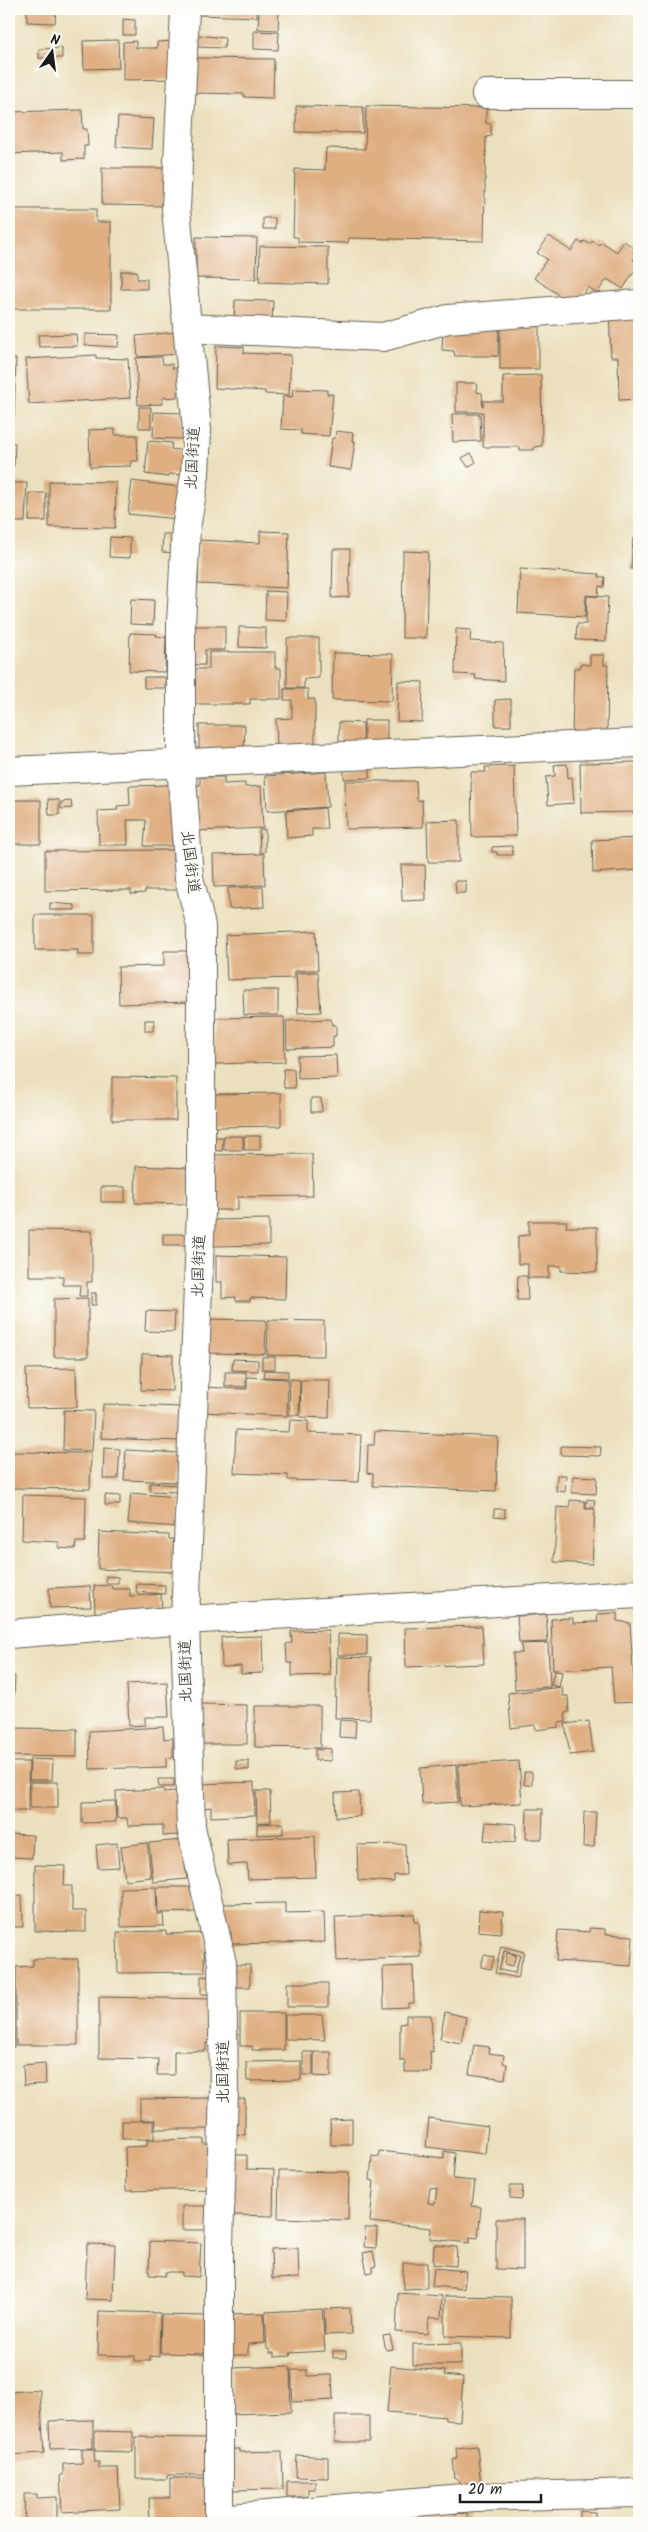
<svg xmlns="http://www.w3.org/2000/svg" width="648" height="2532" font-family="Kalam,'Klee One',sans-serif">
	<rect width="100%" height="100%" fill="#fdfcf7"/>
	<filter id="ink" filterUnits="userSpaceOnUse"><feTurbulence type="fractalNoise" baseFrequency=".02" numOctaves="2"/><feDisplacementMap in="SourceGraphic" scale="10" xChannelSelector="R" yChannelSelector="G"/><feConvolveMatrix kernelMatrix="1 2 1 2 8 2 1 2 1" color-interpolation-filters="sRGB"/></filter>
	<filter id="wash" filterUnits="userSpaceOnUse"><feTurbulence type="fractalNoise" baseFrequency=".0096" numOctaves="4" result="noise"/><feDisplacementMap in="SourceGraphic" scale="20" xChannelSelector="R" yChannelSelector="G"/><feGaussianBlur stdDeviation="1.12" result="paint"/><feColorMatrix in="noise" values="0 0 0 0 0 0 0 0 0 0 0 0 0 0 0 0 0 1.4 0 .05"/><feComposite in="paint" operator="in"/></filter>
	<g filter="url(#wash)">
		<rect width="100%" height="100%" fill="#ebe0bd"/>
		<g id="blocks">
			<path fill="#dfaf82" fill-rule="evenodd" d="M27 9H56L55 23 27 22Z
				M199 9H257V17L198 15Z
				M259 9H279L278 30 258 29Z
				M123 19 135 20V35H123Z
				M254 31 279 32 278 50 254 49Z
				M197 35 225 38 224 48 197 47Z
				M118 40 119 68 84 69 83 41Z
				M136 41V48H157V42L173 41 174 79 123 80V42Z
				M62 48V58H39V49Z
				M195 58 274 59 273 98 244 97V94L194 93Z
				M296 106 363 107V133L296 132Z
				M366 106 486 108V123L491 124V136L486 137 484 241 349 238 348 243 298 242V237H293L295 169 325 170 326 148 365 149Z
				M82 110 83 129H87L88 146H84V159L63 160V152L9 154V112Z
				M118 117 154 119 152 149 116 147Z
				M102 168H164V206L102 205Z
				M9 209H96V222H111V309H9Z
				M263 218H275V229H263Z
				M549 236 571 251 578 241 582 244 584 241 590 244 592 241 599 245 602 242 617 252 624 241 635 249 633 252 637 255 633 260 639 264 623 289 607 279 597 293 588 287 579 300H566L534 278 547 259 537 253Z
				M196 237 257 238 256 279 196 278Z
				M260 246 328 247V284L259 282Z
				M121 271H137V279H147V289H121Z
				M235 300 273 301 272 326 234 325Z
				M609 311 639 314V399L619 400 618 357H611Z
				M500 322H539V369H500Z
				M443 327 499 328 498 356H455L454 351 442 350Z
				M178 332 179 354 138 357 136 336Z
				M76 334 77 346 39 347 38 335Z
				M85 334 119 335 118 347 85 345Z
				M216 346 244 347V353L291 355 289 395 265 394V391L215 388Z
				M96 355V358L128 359 130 398 29 404 26 359Z
				M162 357 163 364H172V368H183V390L177 391V397L162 398V404L138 405 136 358Z
				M9 359H16L14 418H9Z
				M541 375 542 446 534 447V450H520V447H483V412H456V383H476L477 392 482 393 483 407V401H503V376Z
				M293 389 327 390V394H333L329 436 301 434V430L281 429 283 396 292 397Z
				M139 407H151V428H139Z
				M154 412 183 413 182 439 153 438Z
				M452 414H480L481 441 453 442Z
				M115 429V435H137L138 461H131V466L90 467 89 430Z
				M336 431 353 433 352 441H355L351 470 328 467 332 438H335Z
				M148 441 172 443 171 449 185 451 183 475 169 474 168 477 145 474Z
				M9 442 15 443 14 466 9 465Z
				M471 453 476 462 468 467 462 458Z
				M49 481 116 482 115 528 49 527Z
				M132 481 180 487 177 519 128 514Z
				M9 483H27L25 522H9Z
				M29 493H46V521H29Z
				M260 531 289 532 287 588 198 584 199 540 260 543Z
				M163 534H175L173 553 162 552Z
				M110 537 130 538V558L109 557Z
				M633 539H639V570L631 569Z
				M333 549H350L349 597 332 598Z
				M403 551 428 552 426 638H402Z
				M520 569 599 574V577H605L604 587 599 586 598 596 586 595 585 617 518 613Z
				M266 591 287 592 286 621 265 620Z
				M587 596 608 597 606 641 576 640 577 624H586Z
				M131 599 154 600 153 625 130 624Z
				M193 626H225V650H205V665H193Z
				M239 627 266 628V648L239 647Z
				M456 629 471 630 470 641 503 643 504 681 475 679 476 675 455 674Z
				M130 633 157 634 156 636 166 637 165 672 129 671Z
				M287 638H319V678L304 679V688H287Z
				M209 652H275V668H281V699H250V704H193V669H209Z
				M333 653 393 654 392 701 332 700Z
				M590 655H604V665H608L607 734 572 733 574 668H580V664L590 665Z
				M144 677H165V688H144Z
				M398 681 423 682 422 722 397 721Z
				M284 689H308V699H315V746H277L276 719 292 718V700H284Z
				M511 699V726H495V700Z
				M364 720H387V741H364Z
				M339 722 363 723V743H339Z
				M199 725H245L244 754H199Z
				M639 762V812L581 813 580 763Z
				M567 764 568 778 572 777 574 803 548 805 546 777 555 776 554 765Z
				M514 766 516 836 472 837 471 772H486L485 767Z
				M370 769V778L344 779V770Z
				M326 772 328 807 267 811 265 776Z
				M200 777H224V784L245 783V787L261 786 263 828 196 831V813H199L197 785H200Z
				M345 781H416L417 800H422L423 827 346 829Z
				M170 785 172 846H144L146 820H127L128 845H99L98 811 118 810 117 806 130 805 129 786Z
				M48 799 59 800V815H49Z
				M9 800H41V844H9Z
				M71 801 72 808 61 809V802Z
				M325 808 327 829H312V836L287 838 286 811Z
				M459 820V862H428L427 821Z
				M265 829V852L260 853 259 830Z
				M639 838V870L593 873 592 840Z
				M512 846 513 855H497V852H492V847Z
				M173 850V863L178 862V890H145V893L131 894V890L45 891V851Z
				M264 854 265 885 214 887 213 855Z
				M401 865H425L426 900 402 901Z
				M455 881H466V893H456Z
				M263 887 264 907 229 909 228 888Z
				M50 903 75 905V910H50Z
				M35 915H94V955H77L78 950H35Z
				M316 931 318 970 294 971V978L227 980 225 935Z
				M164 951H189L190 1002 119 1004 118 967 164 966Z
				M318 972 321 1012 298 1013 296 973Z
				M243 990H278V1015H244Z
				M284 1017 285 1062 215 1064 214 1018Z
				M331 1019 332 1025H336V1036H333V1047L287 1049 286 1021Z
				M145 1020H154L153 1031H145Z
				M336 1055 337 1078 298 1079 297 1056Z
				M283 1069H294L295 1088H284Z
				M112 1077 176 1078V1120H112Z
				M281 1093V1126L215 1127 214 1094Z
				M311 1098H321L322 1112H311Z
				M224 1136H243V1150H224Z
				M244 1136H260V1150H244Z
				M211 1137H223L222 1151 211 1150Z
				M312 1154 313 1196 238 1197V1210H212V1155Z
				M136 1166 189 1168V1204L135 1203Z
				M101 1187H125V1202H101Z
				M269 1219V1245L213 1246V1220Z
				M529 1221H567L566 1227H597V1272L561 1271V1266H549V1278H528V1264H518V1236L529 1235Z
				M29 1230 92 1231V1282H87V1296H79L80 1285H63V1276H29Z
				M163 1234H186V1245H163Z
				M216 1255 286 1257 285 1299 250 1298V1301H236V1297L222 1298V1282H216Z
				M518 1276H527L528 1300H517Z
				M91 1293H96V1305H91Z
				M88 1298V1357H54V1299Z
				M146 1311 175 1312 174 1332 145 1331Z
				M203 1319 266 1320 265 1354 203 1353Z
				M268 1320 324 1321V1356L267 1355Z
				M142 1354 173 1355 172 1391 141 1390Z
				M262 1357H275V1369H262Z
				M233 1359 258 1360V1371L232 1370Z
				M76 1368 77 1407 27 1408 26 1369Z
				M265 1370 288 1371V1378L264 1377Z
				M225 1372H246V1387L225 1386Z
				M247 1377 288 1379 287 1416 201 1412V1387L247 1389Z
				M290 1379 300 1380 299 1415H289Z
				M301 1380H330L329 1418 300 1417Z
				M103 1404 180 1407 179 1441 101 1438Z
				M64 1410 94 1411 92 1451 63 1450Z
				M290 1420 308 1421V1433L361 1435 359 1482 288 1480V1475L234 1473 236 1430 289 1432Z
				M375 1431 498 1437 496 1491 373 1486V1474L367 1473 368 1445H374Z
				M561 1446 601 1447 600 1456 561 1455Z
				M104 1448 120 1449 118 1479H103Z
				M126 1450 180 1453 177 1482 124 1480Z
				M9 1452 91 1453 90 1489 9 1488Z
				M557 1475H566L565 1492 556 1491Z
				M573 1476 597 1477 596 1494 572 1493Z
				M150 1483 179 1485V1492L150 1491Z
				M131 1493 176 1497V1501H180L178 1527 128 1523Z
				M23 1495 86 1497 85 1542H76L75 1549 59 1548V1542L22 1540Z
				M105 1495 120 1496V1505H105Z
				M587 1499 595 1500 594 1508H586Z
				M570 1500 585 1501V1509H595L592 1564 554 1562 557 1507 570 1508Z
				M494 1509H505V1518L494 1517Z
				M99 1532 169 1535V1539L179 1540 177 1572 98 1569Z
				M106 1576 118 1577V1583H106Z
				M137 1584 165 1585V1594L136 1592Z
				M111 1585 112 1589H130V1596L161 1594 162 1610 95 1613 94 1586Z
				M90 1586 91 1607 50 1608 49 1588Z
				M617 1613V1621L630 1623 635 1702 614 1703 611 1667 553 1670 551 1619 573 1618V1623L598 1622 597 1614Z
				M546 1614 548 1642 519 1643 517 1616Z
				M482 1626 484 1664 406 1667 405 1628Z
				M328 1630 330 1675 292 1676V1663H287L286 1644 292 1643 291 1631Z
				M338 1634 367 1635V1655H338Z
				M262 1636 263 1673 241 1674V1666L222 1667 221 1637Z
				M548 1643 550 1687 515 1689 513 1653H522L521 1644Z
				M337 1657 371 1658 370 1719 335 1718Z
				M554 1671 562 1672 559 1687 551 1685Z
				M9 1676H15L14 1697H9Z
				M167 1682 169 1717H145V1725L129 1726 127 1684Z
				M562 1687 563 1696H568L569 1712 565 1713 566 1722 559 1723V1727L536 1730 535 1725 511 1728 508 1693Z
				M200 1704 247 1705V1744H200Z
				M9 1705H11V1728L77 1729V1757L9 1756Z
				M255 1706H320V1748L255 1747Z
				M340 1720 356 1721 355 1738 339 1737Z
				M589 1721 593 1752 570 1755 565 1724Z
				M163 1727 164 1739 173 1738V1758H166V1767L90 1769 89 1731Z
				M322 1748 331 1749V1761L315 1760V1749L322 1750Z
				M30 1759 53 1760 52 1780H29Z
				M236 1761H249V1770L236 1769Z
				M519 1761 522 1803 460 1806 458 1765Z
				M9 1762H29L28 1811H9Z
				M456 1765 458 1802 422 1804 420 1768Z
				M524 1772H532V1785H524Z
				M158 1779H174V1787H159Z
				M30 1782H58V1808H30Z
				M254 1782 255 1815 211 1817V1807L203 1808 201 1784Z
				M164 1789V1792L177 1791 179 1835 163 1836V1825L128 1826 127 1818H117L116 1791Z
				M256 1791H270L271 1822 257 1823Z
				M359 1792 360 1816 336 1817 335 1793Z
				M115 1801 116 1822 82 1823V1802Z
				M527 1809H543L542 1839H526Z
				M584 1812H596L594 1847H583Z
				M486 1822 516 1824 515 1842 484 1840Z
				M283 1823V1834L257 1835V1824Z
				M9 1834 33 1835 32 1858 9 1857Z
				M315 1836 316 1877 248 1879 247 1864 228 1865 227 1839Z
				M182 1840 187 1879 153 1882 149 1843Z
				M117 1843 119 1867 98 1868 96 1845Z
				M147 1843 151 1877 125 1880 121 1846Z
				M405 1844 406 1875H394V1882L358 1880 357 1845Z
				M35 1865 65 1866 64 1886H72V1911H86V1932L35 1931Z
				M156 1887 157 1914H163L164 1926 121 1927V1888Z
				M157 1887H191L195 1890V1912L158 1913Z
				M22 1895 23 1927H9V1896Z
				M285 1903V1913L324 1912 325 1942 231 1944V1932H224V1904Z
				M479 1910 503 1912 501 1933 478 1931Z
				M414 1914 415 1922H419L421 1957 337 1961 335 1917Z
				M590 1928 605 1929V1934L633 1936 631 1966 556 1961 558 1930 589 1932Z
				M166 1931V1934L204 1933 208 1953H204L205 1972 118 1973 117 1932Z
				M501 1946 524 1952 518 1978 495 1973ZM504 1951 520 1955 515 1973 499 1970Z
				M507 1953 516 1955 513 1966 505 1964Z
				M484 1955 494 1957 491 1969 481 1967Z
				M33 1959H78V2045H16V1967L33 1966Z
				M9 1965H14V2047H9Z
				M232 1965H250V1987H232Z
				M413 1966 414 2003H408V2007L384 2008 383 1967Z
				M201 1976 211 1977 210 1994H201Z
				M287 1983H328V2007H287Z
				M99 1997 215 1999V2043H206V2051H174V2075H157L158 2059 99 2058Z
				M445 2012 466 2017 461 2043 440 2039Z
				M240 2013H284V2050H252V2046H240Z
				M285 2015H322L325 2040 285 2039Z
				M406 2015H431L433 2052 430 2051 431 2072H405V2061H400V2024L406 2023Z
				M474 2045 489 2047 488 2053 504 2055 503 2063 507 2064 505 2079 469 2074Z
				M303 2052H313V2075H303Z
				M314 2052H331V2077L314 2076Z
				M301 2061V2080L247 2081 246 2062Z
				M45 2063 46 2084 24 2085 23 2065Z
				M210 2098 211 2129H155L156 2120H140V2099Z
				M234 2099H245V2135L234 2134Z
				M429 2118 488 2126 485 2154 426 2147Z
				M352 2119V2145H331L330 2120Z
				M122 2121H154V2139H122Z
				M204 2139V2144H210L211 2189 126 2191 125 2147 147 2146V2140Z
				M379 2151 444 2158V2151L455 2153 453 2179 475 2181 472 2206 481 2207 478 2238 470 2237V2243L430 2239 431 2228 370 2222 374 2181 370 2180 372 2156 378 2157ZM430 2188 437 2189 435 2204 428 2203Z
				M230 2155H247V2169L274 2170 273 2216 234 2215Z
				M279 2171 349 2172 348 2220 278 2218Z
				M510 2186H523L522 2199 510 2198Z
				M182 2206H211V2230H182Z
				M496 2219H523V2270L496 2269Z
				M365 2228H377L376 2248 364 2247Z
				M150 2241 201 2243 199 2277 182 2276V2272H165V2276L149 2275Z
				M87 2244 115 2245 113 2300 85 2299Z
				M434 2245 457 2247 456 2266 433 2264Z
				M298 2248 299 2278 272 2279 271 2249Z
				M373 2251 376 2266 372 2267 373 2272 367 2273 363 2253Z
				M403 2263H427V2288L403 2289Z
				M434 2268 466 2271 464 2289 432 2286Z
				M398 2293 442 2296 441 2318H429L428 2334 396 2332Z
				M445 2296 511 2297V2338L445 2336Z
				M350 2308 351 2334 325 2335 324 2309Z
				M322 2309 325 2351 290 2353 291 2356 274 2357V2353H270L269 2349H267L265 2312Z
				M99 2311 160 2313 159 2357 150 2356V2361H135V2356L98 2355Z
				M264 2313 265 2343 248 2344V2355H232L230 2314Z
				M161 2315 207 2316 206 2354 160 2353Z
				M390 2335 393 2349 386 2350 383 2336Z
				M461 2343V2365H413V2344Z
				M333 2351H346V2358H333Z
				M290 2366 291 2412 232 2414 231 2368Z
				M391 2366 445 2371 444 2375 463 2377 460 2421 445 2420V2417L387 2412Z
				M291 2370H307V2376L332 2375 333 2400 293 2402Z
				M40 2390 44 2453 9 2455V2392Z
				M335 2416H369V2442H335Z
				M93 2420V2448L50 2449 49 2421Z
				M95 2431 133 2432V2452L95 2451Z
				M136 2437 205 2438V2451H209L210 2475H167V2479H136Z
				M477 2446 481 2487 460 2489 458 2479H455L453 2459H457L456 2448Z
				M82 2449H94L95 2462H99V2468H118L120 2509 62 2512 60 2475H63V2464L82 2463Z
				M229 2449H240V2452L282 2451 283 2489 230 2490Z
				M297 2455 328 2457V2478L296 2477Z
				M170 2478H210L211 2523H150L149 2498H170Z
				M287 2481H315V2489H308V2497H287Z
				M24 2494H37V2498L57 2497V2523H25Z
				M454 2511V2514L467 2513 468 2523H393L392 2516Z
				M580 2511 595 2512V2523H580Z"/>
		</g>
	</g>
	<g filter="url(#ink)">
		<use href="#blocks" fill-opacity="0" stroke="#646154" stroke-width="1"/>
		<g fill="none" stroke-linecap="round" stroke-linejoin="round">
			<g stroke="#646154" stroke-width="30">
				<path id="minor" d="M185 9 176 209 197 430 195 475 186 528 181 624V763L189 878 201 926V1210L185 1620 191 1827 222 1963 224 2090 219 2244V2523
					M486 94H639
					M187 328 383 337 448 319 639 304
					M9 771 639 743
					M9 1634 185 1620 639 1594
					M219 2519 474 2497 639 2493"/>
			</g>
			<use href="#minor" stroke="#fff" stroke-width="28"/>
		</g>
	</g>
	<g text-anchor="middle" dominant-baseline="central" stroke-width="5" stroke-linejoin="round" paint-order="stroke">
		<g font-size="16" fill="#1c1c1c" stroke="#fdfcf7">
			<text transform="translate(193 458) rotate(-87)">北国街道</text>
			<text transform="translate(190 862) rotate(83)">北国街道</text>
			<text transform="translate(199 1266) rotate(-88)">北国街道</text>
			<text transform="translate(186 1671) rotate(-91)">北国街道</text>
			<text transform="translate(223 2072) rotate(-90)">北国街道</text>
		</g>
	</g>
	<rect width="648" height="2532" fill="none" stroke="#fdfcf7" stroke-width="30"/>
	<g transform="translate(52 52) rotate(14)" stroke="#fdfcf7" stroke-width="4" paint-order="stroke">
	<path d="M0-4L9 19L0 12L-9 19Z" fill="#1c1c1c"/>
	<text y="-8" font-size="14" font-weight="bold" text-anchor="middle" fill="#1c1c1c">N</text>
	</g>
	<path d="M460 2494v8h81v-8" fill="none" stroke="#1c1c1c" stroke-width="2.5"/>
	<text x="468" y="2494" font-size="15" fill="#1c1c1c" stroke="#fdfcf7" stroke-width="4" paint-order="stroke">20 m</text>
</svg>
